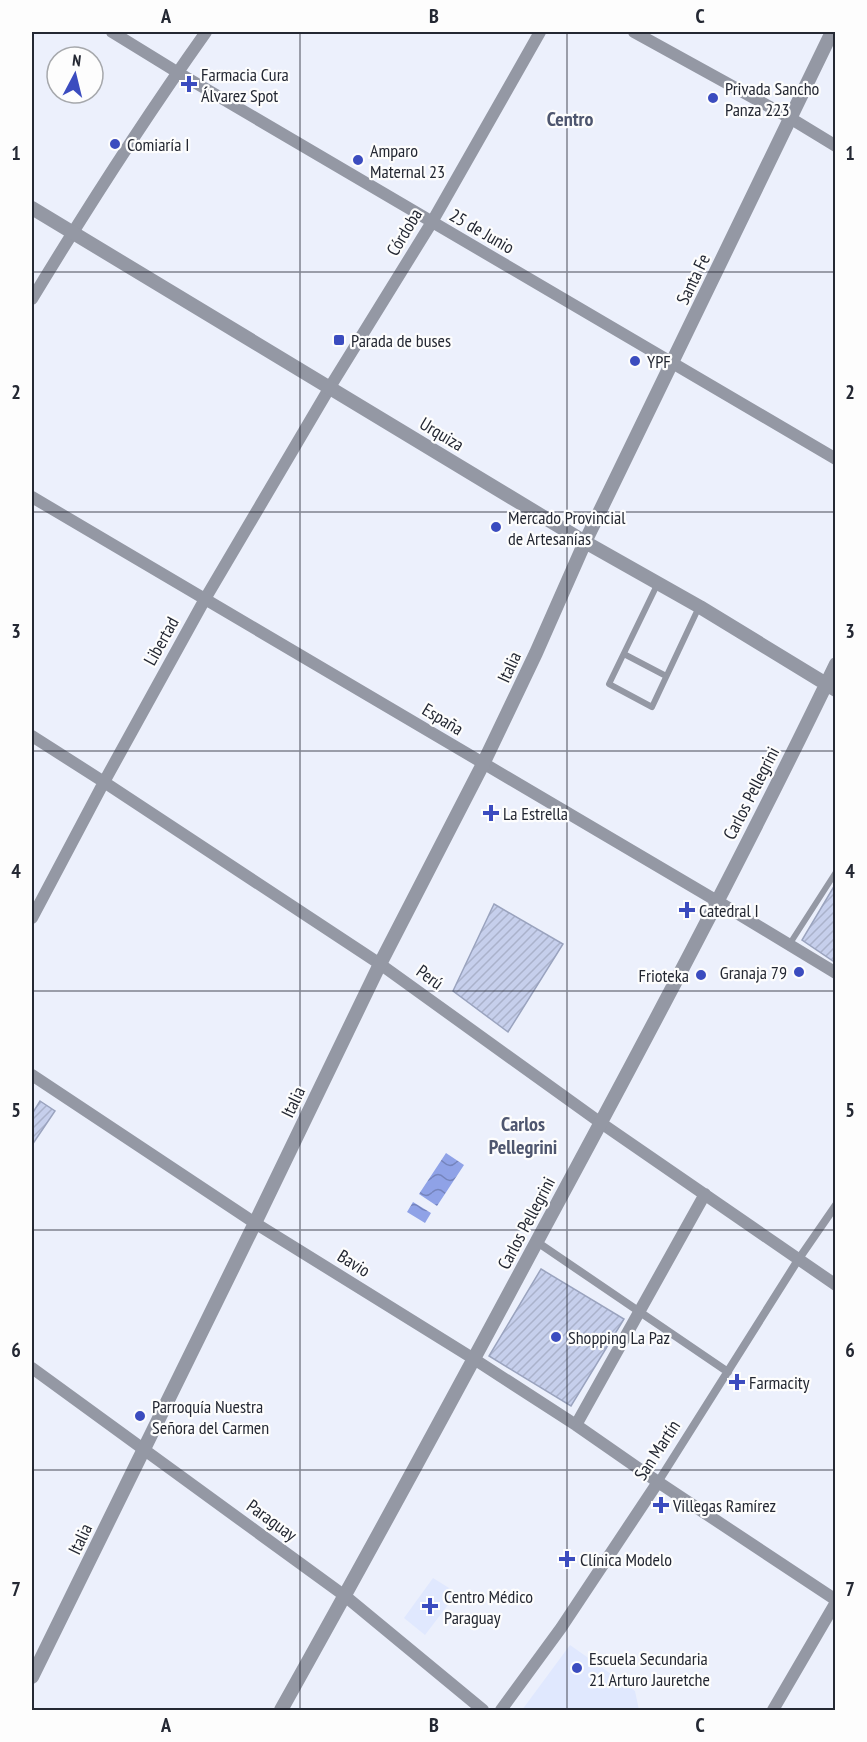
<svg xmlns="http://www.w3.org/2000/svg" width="867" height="1742" font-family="'PT Sans Narrow',sans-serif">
	<defs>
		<pattern id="water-waves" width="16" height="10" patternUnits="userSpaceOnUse" patternTransform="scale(1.5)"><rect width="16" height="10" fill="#8fa2e7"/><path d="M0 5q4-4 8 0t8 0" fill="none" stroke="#7584bc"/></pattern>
		<pattern id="building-hatch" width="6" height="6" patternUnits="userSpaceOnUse" patternTransform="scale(1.5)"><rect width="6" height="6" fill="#c6cfec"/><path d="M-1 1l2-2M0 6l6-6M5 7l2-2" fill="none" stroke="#aab2cb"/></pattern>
	</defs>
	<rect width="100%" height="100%" fill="#ecf0fc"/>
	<path fill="#e0e8fe" d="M433 1578 457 1593 425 1635 404 1618Z
		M570 1645 635 1691 639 1710H522Z"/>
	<path fill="url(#water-waves)" d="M446 1153 464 1165 437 1206 419 1194Z
		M413 1202 431 1213 425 1223 407 1212Z"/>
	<path fill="url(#building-hatch)" stroke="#9aa3be" stroke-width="1.5" d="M836 883V963L802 940Z
		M494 904 563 944 508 1032 453 991Z
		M40 1101 55 1111 32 1145V1114Z
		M541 1269 624 1319 571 1406 489 1356Z"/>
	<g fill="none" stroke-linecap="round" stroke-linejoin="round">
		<path stroke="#9498a4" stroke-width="6" d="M658 583 609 684 652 707 699 607
			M624 654 666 676
			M789 945 836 872"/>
		<path stroke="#9498a4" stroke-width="8" d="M537 1242 728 1372
			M658 1482 798 1260 836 1205"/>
		<path stroke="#9498a4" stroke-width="12" d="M112 32 177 72 836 459
			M634 32 790 118 836 146
			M32 299C87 208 145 118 206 32
			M32 497 717 901 836 973
			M32 736 104 782 380 964 601 1123 836 1285
			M32 918 104 782 205 599 330 387 432 222 540 32
			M32 1075 255 1223 474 1359 576 1425 658 1482 836 1600
			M32 1368 345 1596 483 1710
			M576 1425 705 1194
			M501 1710 561 1628 658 1482
			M773 1710 836 1602"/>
		<path stroke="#9498a4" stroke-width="14" d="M32 208 585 542 700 607 836 690
			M32 1677 255 1223 380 964 483 764 536 653 585 542 832 32
			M281 1710C370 1551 457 1391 543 1230 644 1043 744 855 836 664"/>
	</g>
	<path fill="none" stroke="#242833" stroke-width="1.5" stroke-opacity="0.55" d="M300 32V1710M567 32V1710M32 272H836M32 512H836M32 751H836M32 991H836M32 1230H836M32 1470H836"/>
	<g fill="#3b4cbf" stroke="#fdfdfd" stroke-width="2">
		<path d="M186 75h6v6h6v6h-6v6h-6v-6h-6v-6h6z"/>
		<circle cx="713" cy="98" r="6"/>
		<circle cx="115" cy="144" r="6"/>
		<circle cx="358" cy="160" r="6"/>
		<rect x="333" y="334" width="12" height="12" rx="3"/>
		<circle cx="635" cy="361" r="6"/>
		<circle cx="496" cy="527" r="6"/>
		<path d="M488 804h6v6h6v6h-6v6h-6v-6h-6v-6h6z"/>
		<path d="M684 901h6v6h6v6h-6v6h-6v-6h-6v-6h6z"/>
		<circle cx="799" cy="972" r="6"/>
		<circle cx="701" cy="975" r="6"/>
		<circle cx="556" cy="1337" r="6"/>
		<path d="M734 1373h6v6h6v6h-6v6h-6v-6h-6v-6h6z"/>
		<circle cx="140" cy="1416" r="6"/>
		<path d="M658 1496h6v6h6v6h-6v6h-6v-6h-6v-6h6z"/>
		<path d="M564 1550h6v6h6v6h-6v6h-6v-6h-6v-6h6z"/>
		<path d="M427 1597h6v6h6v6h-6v6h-6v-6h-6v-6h6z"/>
		<circle cx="577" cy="1668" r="6"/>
	</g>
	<g text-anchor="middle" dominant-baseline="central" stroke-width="4.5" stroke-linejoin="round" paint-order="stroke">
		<g font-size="18" fill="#242833" stroke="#fdfdfd" text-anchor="start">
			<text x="201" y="74">Farmacia Cura<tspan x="201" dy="21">Álvarez Spot</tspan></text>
			<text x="725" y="88">Privada Sancho<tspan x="725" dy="21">Panza 223</tspan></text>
			<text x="127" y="144">Comiaría I</text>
			<text x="370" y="150">Amparo<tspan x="370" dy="21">Maternal 23</tspan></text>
			<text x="351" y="340">Parada de buses</text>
			<text x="647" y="361">YPF</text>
			<text x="508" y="517">Mercado Provincial<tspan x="508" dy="21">de Artesanías</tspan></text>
			<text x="503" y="813">La Estrella</text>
			<text x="699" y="910">Catedral I</text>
			<text x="787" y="972" text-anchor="end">Granaja 79</text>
			<text x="689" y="975" text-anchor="end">Frioteka</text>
			<text x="568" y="1337">Shopping La Paz</text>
			<text x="749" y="1382">Farmacity</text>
			<text x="152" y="1406">Parroquía Nuestra<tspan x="152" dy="21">Señora del Carmen</tspan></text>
			<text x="673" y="1505">Villegas Ramírez</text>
			<text x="580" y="1559">Clínica Modelo</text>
			<text x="444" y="1596">Centro Médico<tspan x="444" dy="21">Paraguay</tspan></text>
			<text x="589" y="1658">Escuela Secundaria<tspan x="589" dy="21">21 Arturo Jauretche</tspan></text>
		</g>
		<g font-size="18" fill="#242833" stroke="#fdfdfd">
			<text transform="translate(482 231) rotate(30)">25 de Junio</text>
			<text transform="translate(404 232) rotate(-59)">Córdoba</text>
			<text transform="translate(693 279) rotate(-64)">Santa Fe</text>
			<text transform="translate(442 434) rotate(31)">Urquiza</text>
			<text transform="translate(161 641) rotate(-61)">Libertad</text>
			<text transform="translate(509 667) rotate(-65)">Italia</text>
			<text transform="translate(443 719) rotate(31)">España</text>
			<text transform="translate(751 793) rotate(-63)">Carlos Pellegrini</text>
			<text transform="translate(430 977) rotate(36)">Perú</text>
			<text transform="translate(293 1102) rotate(-64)">Italia</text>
			<text transform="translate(526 1223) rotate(-62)">Carlos Pellegrini</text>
			<text transform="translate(354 1263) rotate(32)">Bavio</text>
			<text transform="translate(657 1450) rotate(-57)">San Martín</text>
			<text transform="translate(272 1520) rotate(36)">Paraguay</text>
			<text transform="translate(80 1539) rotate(-64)">Italia</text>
		</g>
		<g font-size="20" font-weight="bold" fill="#4e566f" stroke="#fdfdfd">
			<text x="570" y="119">Centro</text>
			<text x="523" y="1124">Carlos<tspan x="523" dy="23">Pellegrini</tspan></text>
		</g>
	</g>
	<rect width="867" height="1742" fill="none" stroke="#fdfdfd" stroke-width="66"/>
	<g transform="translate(75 75) rotate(7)"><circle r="28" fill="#fdfdfd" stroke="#a6a8ac" stroke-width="1.5"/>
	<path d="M0-4.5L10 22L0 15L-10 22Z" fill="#3b4cbf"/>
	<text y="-9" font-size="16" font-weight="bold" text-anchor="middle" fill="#242833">N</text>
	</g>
	<rect x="33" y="33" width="801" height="1676" fill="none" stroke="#242833" stroke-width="2"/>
	<g font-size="20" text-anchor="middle" font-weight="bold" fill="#242833">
		<text x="166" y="23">A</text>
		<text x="434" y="23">B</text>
		<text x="700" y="23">C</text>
		<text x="16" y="160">1</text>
		<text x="850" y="160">1</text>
		<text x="16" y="399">2</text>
		<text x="850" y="399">2</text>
		<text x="16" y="638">3</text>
		<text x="850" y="638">3</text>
		<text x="16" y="878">4</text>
		<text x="850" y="878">4</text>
		<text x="16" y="1117">5</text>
		<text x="850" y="1117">5</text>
		<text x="16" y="1357">6</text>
		<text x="850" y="1357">6</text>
		<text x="16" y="1596">7</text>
		<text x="850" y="1596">7</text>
		<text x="166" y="1732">A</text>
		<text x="434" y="1732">B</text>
		<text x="700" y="1732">C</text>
	</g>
</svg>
